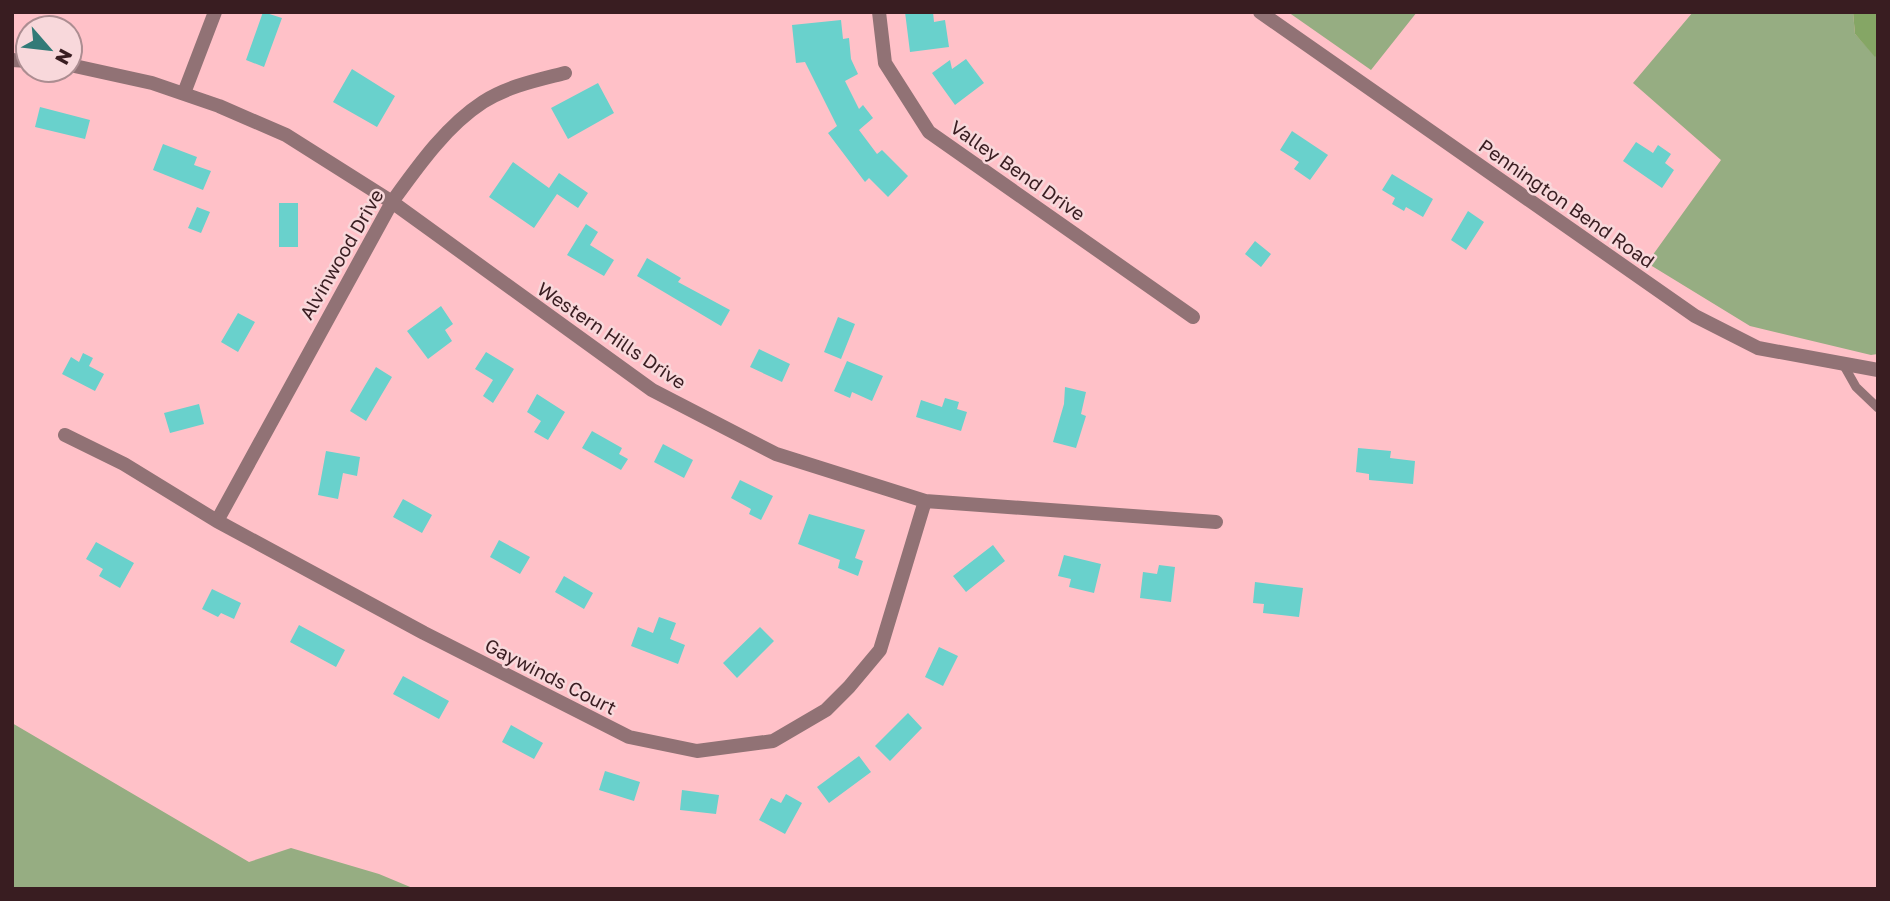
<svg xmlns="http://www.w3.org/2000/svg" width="1890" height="901" font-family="'Golos Text',sans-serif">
	<rect width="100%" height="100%" fill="#ffc1c8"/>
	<path fill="#96ad82" d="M1288 12H1417L1371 70Z
		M1693 12H1853L1855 34 1875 56 1878 54V354L1871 355 1750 326 1647 263 1721 160 1633 83Z
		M12 723 249 862 291 848 379 874 415 889H12Z"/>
	<path fill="#85a665" d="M1853 12H1878V54L1875 57 1855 34Z"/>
	<path fill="#69d1cc" d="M263 12 282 18 264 67 246 60Z
		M905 12H933L934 22 945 20 949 47 910 52Z
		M841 20 843 39 849 38 851 59 858 74 845 81 859 109 863 105 873 118 859 130 877 154 882 150 908 176 888 197 869 178 865 182 828 133 837 126 805 62 796 63 792 25Z
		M966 59 984 83 955 105 932 73 950 60 952 69Z
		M352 69 395 96 377 127 333 102Z
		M598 83 614 113 568 139 551 108Z
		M40 107 90 120 85 139 35 127Z
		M1292 131 1328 155 1310 180 1294 169 1299 162 1280 150Z
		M1636 142 1653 153 1658 145 1671 154 1665 163 1674 170 1662 188 1623 161Z
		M163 144 197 157 194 165 211 171 203 190 153 170Z
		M513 162 549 188 559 173 588 193 578 208 557 194 534 228 489 197Z
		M1392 174 1433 199 1423 217 1406 207 1404 211 1392 204 1395 198 1382 190Z
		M279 203H298V247H279Z
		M197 207 210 212 201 233 188 228Z
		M1468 211 1484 222 1466 250 1451 240Z
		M586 224 598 232 590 245 614 260 604 276 567 255Z
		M1255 241 1271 254 1261 267 1245 254Z
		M647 258 681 278 678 282 730 310 721 326 637 276Z
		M441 306 453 324 445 330 452 341 428 359 407 331Z
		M238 313 255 322 238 352 221 342Z
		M838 317 855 324 841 359 824 352Z
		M759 349 790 364 782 382 750 367Z
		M486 352 514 369 493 403 483 396 493 380 475 369Z
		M83 353 93 358 89 366 104 374 95 391 62 374 71 357 79 362Z
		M847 361 883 376 872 401 852 392 850 398 834 391Z
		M376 367 392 377 366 421 350 411Z
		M1065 387 1086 392 1081 414 1086 416 1076 448 1053 442 1064 404Z
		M537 394 565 412 548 440 534 432 541 421 527 412Z
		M945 398 959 402 957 409 967 412 961 431 916 417 921 400 942 407Z
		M199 404 204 424 170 433 164 413Z
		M592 431 622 448 619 454 628 459 621 470 582 448Z
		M663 444 693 460 684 478 654 462Z
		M1358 448 1391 451 1390 458 1415 461 1413 484 1369 480V474L1356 472Z
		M326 451 360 457 357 476 343 473 338 499 318 495Z
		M740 480 773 496 761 520 749 514 751 509 731 498Z
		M403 499 432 515 422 533 393 517Z
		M809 514 865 530 855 558 863 561 858 576 838 568 840 560 798 544Z
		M499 540 530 557 520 574 490 557Z
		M96 542 134 563 120 588 99 576 103 569 86 559Z
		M993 545 1005 561 966 592 953 576Z
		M1064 555 1101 564 1094 593 1069 587 1071 579 1058 576Z
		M1159 565 1175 567 1171 602 1140 598 1143 572 1157 574Z
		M564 576 593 593 584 609 555 592Z
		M1255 582 1303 588 1299 617 1263 613 1264 604 1253 603Z
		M212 589 241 603 234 619 221 613 218 617 202 609Z
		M659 617 676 623 670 639 685 645 678 664 631 646 638 627 653 633Z
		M299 625 345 650 336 667 290 642Z
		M760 627 774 641 737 678 723 663Z
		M939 647 958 656 943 686 925 677Z
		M403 676 449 701 439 719 393 694Z
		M908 713 922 728 890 761 875 746Z
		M511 725 543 743 534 759 502 742Z
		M859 756 871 772 829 803 817 787Z
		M605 771 640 782 634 801 599 790Z
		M682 790 719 795 716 814 680 810Z
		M786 794 802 803 785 834 759 820 771 798 781 803Z"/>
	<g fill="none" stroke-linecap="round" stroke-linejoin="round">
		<path stroke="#917275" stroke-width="9" d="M1843 364 1856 387 1878 408"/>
		<path stroke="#917275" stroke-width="14" d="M879 12 885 63 929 132 1193 317
			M1260 12 1695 316 1758 348 1878 370
			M12 60 28 61
			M70 65 152 83 219 106 286 135 392 202 652 390 776 454 925 501 1216 522
			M184 93 215 12
			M65 435 124 464 217 521 424 633 629 737 697 751 773 741 826 710 849 687 880 650 925 501
			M217 521 392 202C418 166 446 126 483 102 508 86 538 80 565 73"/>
	</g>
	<g text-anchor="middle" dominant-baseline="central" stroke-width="5" stroke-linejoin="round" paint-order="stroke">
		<g font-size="19" fill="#391d21" stroke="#f8d8db">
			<text transform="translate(1018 170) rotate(35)">Valley Bend Drive</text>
			<text transform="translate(1567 203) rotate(35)">Pennington Bend Road</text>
			<text transform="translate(341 254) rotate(-60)">Alvinwood Drive</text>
			<text transform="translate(612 335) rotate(34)">Western Hills Drive</text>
			<text transform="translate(551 676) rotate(27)">Gaywinds Court</text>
		</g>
	</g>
	<rect width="1890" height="901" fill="none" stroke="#391d21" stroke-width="28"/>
	<g transform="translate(49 49) rotate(118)"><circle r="33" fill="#f8d8db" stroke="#ac8d91" stroke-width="2"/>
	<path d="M0-5L12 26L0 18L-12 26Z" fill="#327a77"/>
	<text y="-10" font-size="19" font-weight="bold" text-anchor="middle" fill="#391d21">N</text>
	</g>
</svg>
